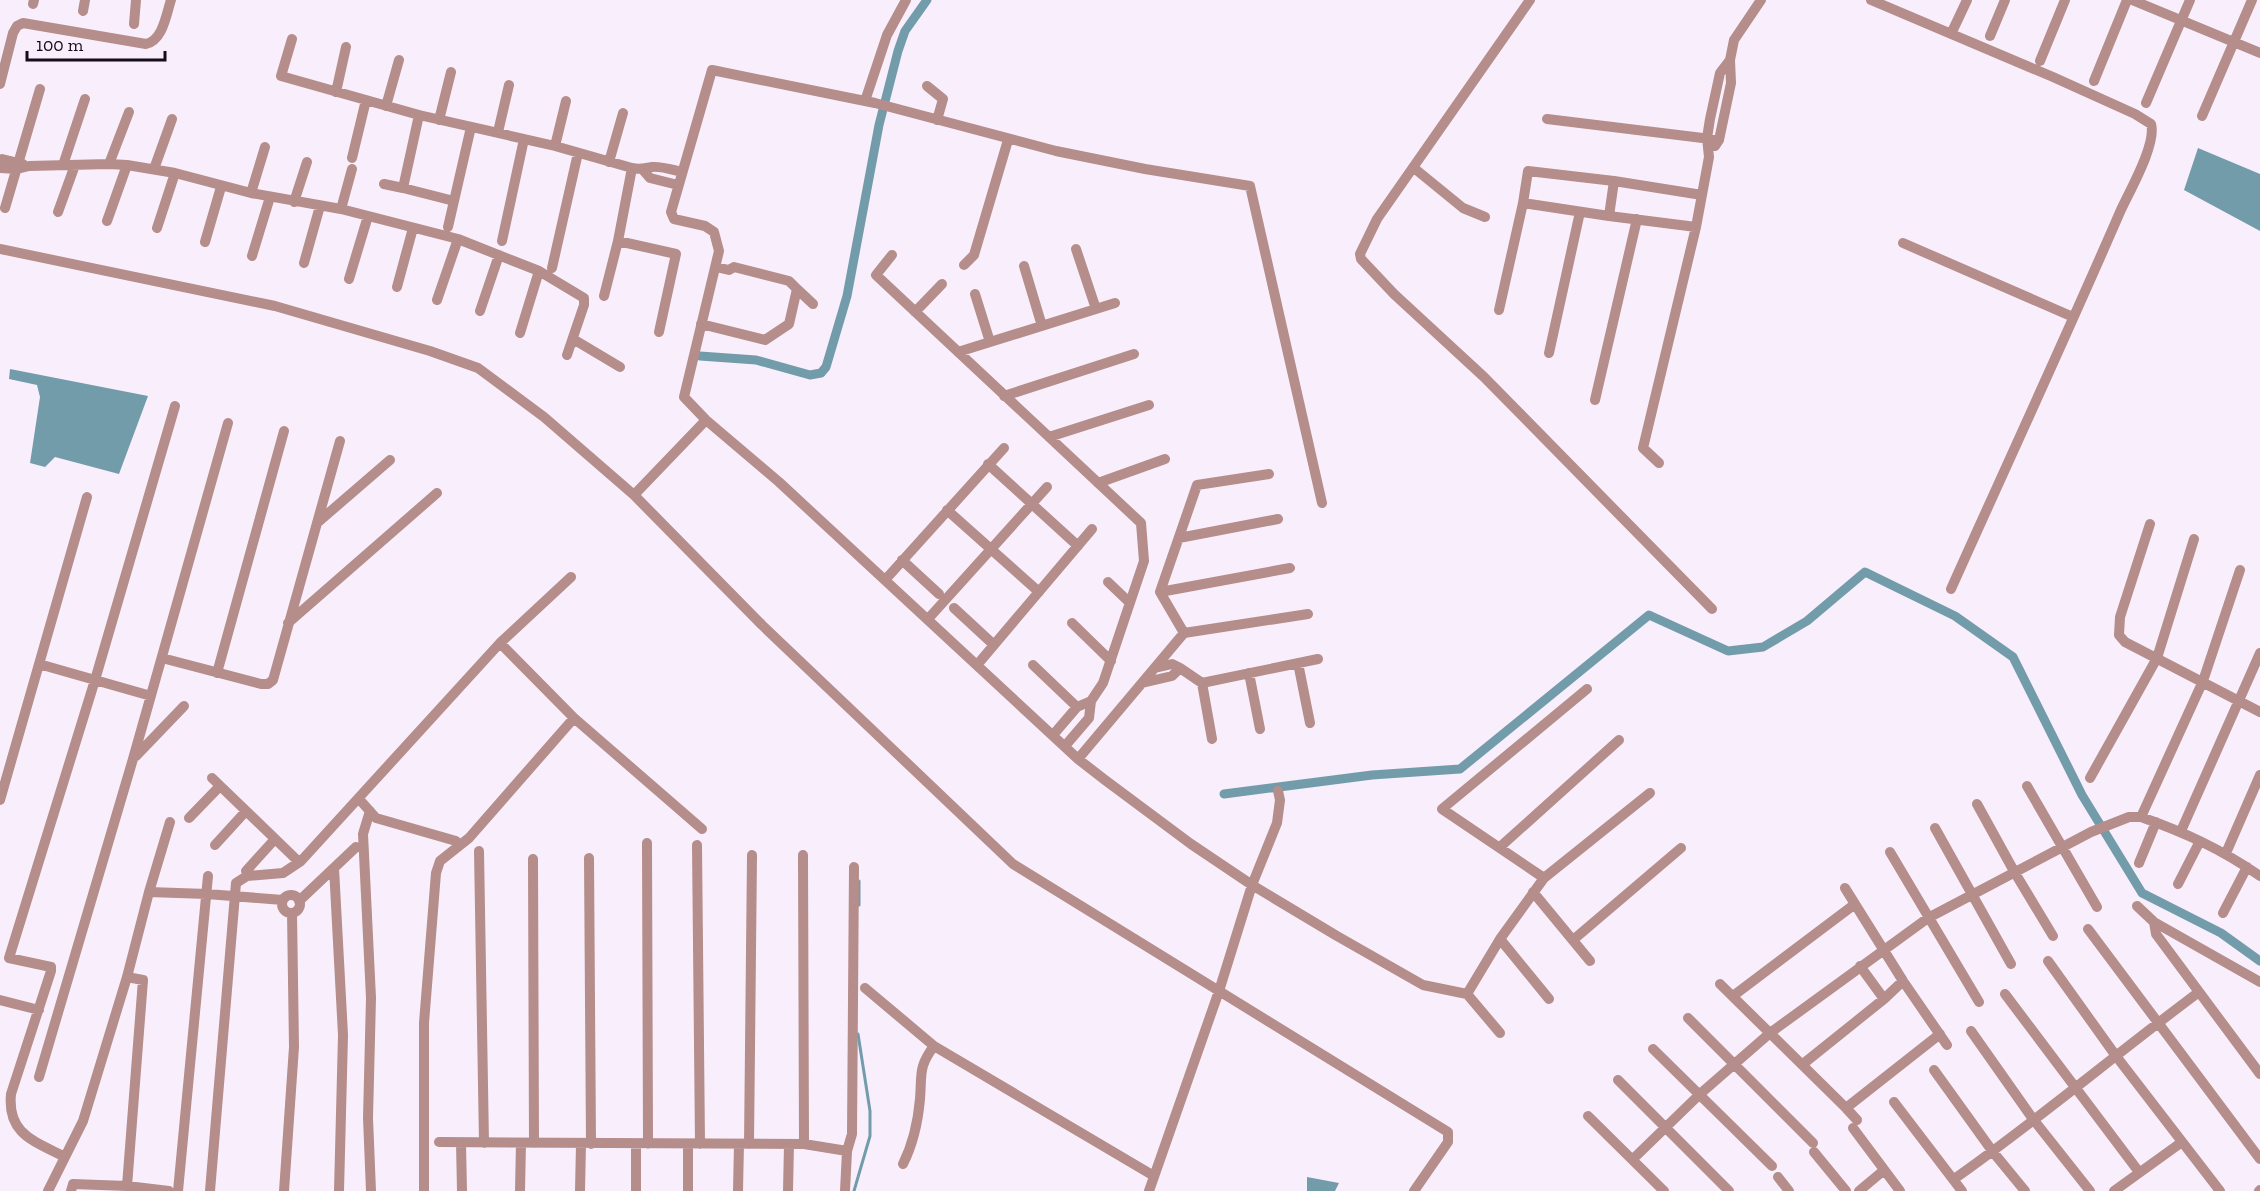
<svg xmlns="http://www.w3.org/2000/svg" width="2260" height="1191" font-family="'Zilla Slab',serif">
	<rect width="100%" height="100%" fill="#f9effc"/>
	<path fill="#739cab" d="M2198 148 2260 174V231L2184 190Z
		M10 369 148 396 119 474 55 457 45 467 30 463 40 397 37 385 9 379Z
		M1307 1177 1339 1183 1335 1191H1307Z"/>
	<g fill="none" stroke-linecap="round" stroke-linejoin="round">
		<path stroke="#739cab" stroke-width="3" d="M859 905V881
			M854 1191 870 1136V1111L858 1034"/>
		<path stroke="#739cab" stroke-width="9" d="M700 356 756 360 810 375 821 373 826 367 847 296 879 125 898 51 905 31 927 0
			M1224 794 1372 775 1460 769 1649 615 1728 651 1763 647 1807 621 1865 572 1955 616 2013 657 2082 795 2142 893 2221 933 2260 961"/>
		<path stroke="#b58d8a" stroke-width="10" d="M1530 0 1377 219 1360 254 1361 259 1394 294 1484 377 1712 609
			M1871 0 2053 77 2135 114 2151 124C2157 144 2129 192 2120 212 2065 339 2007 464 1951 589
			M2132 0 2260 53
			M33 4 34 0
			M83 11 85 0
			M134 24 136 0
			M1951 34 1967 0
			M1990 36 2005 0
			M292 39 281 76 419 115 555 146 632 168 618 241 676 254 659 332
			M2040 61 2065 0
			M2094 81 2127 0
			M0 84 13 33 17 26 23 23 146 44C163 40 166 15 171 0
			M927 86 943 99 937 120
			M336 92 346 47
			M865 101 887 35 906 0
			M2146 103 2190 0
			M386 106 399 60
			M419 115 403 188 454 201 471 127
			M2202 116 2252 0
			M1547 119 1719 140
			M439 120 451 72
			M498 132 509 85
			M555 146 566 101
			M1715 146 1719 140 1731 83 1730 60 1734 40 1761 0
			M352 158 366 100
			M2 159 23 164
			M609 162 623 113
			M109 164 129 112
			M63 165 85 99
			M0 168 17 169 29 166 109 164 127 165 175 173 251 193 341 209 458 239 539 271 584 298V305L567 355
			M632 168C641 170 644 168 652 167 661 166 673 170 682 172
			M1414 168 1463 208 1485 217
			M154 169 172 119
			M643 170 650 178 678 185
			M1614 181 1702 195
			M384 184 403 188
			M251 193 265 147
			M294 202 307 162
			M1523 203 1609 216
			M5 208 40 89
			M341 209 352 169
			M58 212 75 165
			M107 221 127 165
			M448 227 454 201
			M157 228 175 173
			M502 241 524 139
			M205 242 221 187
			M1903 243 2073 317
			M0 249 275 306 430 351 478 368 544 417 634 495 762 625 1013 864 1448 1132V1142L1414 1191
			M1076 249 1096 309
			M892 255 876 275 1141 523 1144 561 1103 683 1091 701
			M252 256 270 197
			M304 263 320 206
			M964 265 974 255 1008 140
			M1024 266 1042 326
			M552 268 578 153
			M349 279 368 216
			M397 287 413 228
			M797 289 813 304
			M975 294 990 342
			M604 296 618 241
			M437 300 458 239
			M1499 310 1523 203 1528 171 1614 181 1609 216 1696 227 1709 157 1707 138 1710 119 1720 73 1730 60
			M480 311 499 255
			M915 312 942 284
			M701 324 765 340 789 324 797 289 789 281 734 267 729 270 716 267
			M520 333 539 271
			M573 339 620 367
			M958 352 1115 303
			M1549 353 1580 212
			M1004 396 1134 354
			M1595 400 1637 219
			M1049 437 1149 405
			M1659 463 1643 448 1696 227
			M988 464 1078 546
			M1098 483 1165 459
			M634 495 706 420
			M1322 503 1250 186 1145 169 1056 151 875 103 712 70 671 212 674 219 705 226 714 232 719 251 684 397 706 420 779 482 1078 759 1105 780 1191 844 1252 885 1337 936 1423 985 1467 994 1500 939 1544 878 1442 809 1587 689
			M947 510 1039 592
			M317 523 390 460
			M2150 524 2120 617 2119 635 2125 642 2260 712
			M1179 538 1278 519
			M902 560 939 594
			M885 580 1004 448
			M1108 582 1130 603
			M1160 592 1290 568
			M954 608 994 645
			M928 619 1047 487
			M288 623 437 493
			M1072 623 1111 661
			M1184 633 1160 592 1197 485 1269 474
			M500 643 574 718 702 829
			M162 658 261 684H268L273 680 340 441
			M1298 663 1310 723
			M39 664 151 696
			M977 665 1092 529
			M1033 665 1077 707
			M1180 668 1202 683 1318 659
			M217 673 284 431
			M1249 673 1260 729
			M1142 683 1172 676 1180 668 1172 664 1155 668
			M1202 683 1212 739
			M1053 735 1077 707 1091 701 1089 718 1065 746
			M136 756 184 706
			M1078 759 1184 633 1308 614
			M212 778 299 862
			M2090 778 2157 658 2194 539
			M2027 786 2097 907
			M359 799 376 818 456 841
			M0 800 87 497
			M1977 804 2015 873 2053 936
			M370 811 363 834 371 998 368 1118 371 1191
			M2141 817C2186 833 2221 849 2260 876
			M189 818 220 786
			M1935 828 2011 964
			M2181 831 2260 653
			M647 843 648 1144
			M215 845 246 811
			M697 845 700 1144
			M1500 847 1619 740
			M479 851 484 1143
			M1890 852 1979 1002
			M2226 853 2260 775
			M803 855 804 1144
			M589 858 591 1144
			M533 859 534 1143
			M2139 863 2156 822
			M334 868 343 1035 339 1191
			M246 871 275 839
			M1544 878 1650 793
			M2178 884 2200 841
			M1845 888 1903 981 1947 1045
			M149 892 207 894 283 900
			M1533 892 1590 961
			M282 904a9 9 0 1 1 18 0a9 9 0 1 1-18 0Z
			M299 901 356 847
			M2137 906 2154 922 2260 982
			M2223 913 2247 867
			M2154 922 2156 934 2260 1074
			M2088 929 2260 1159
			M1500 939 1549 999
			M1573 940 1681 848
			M2048 961 2116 1056 2220 1191
			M1860 966 1884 999
			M1720 984 1846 1108 1940 1034
			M865 988 934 1046 1154 1176
			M1467 994 1500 1033
			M2005 994 2139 1172
			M1733 996 1855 904
			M0 1000 39 1010
			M1688 1018 1813 1143
			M1971 1031 2033 1119 2090 1191
			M1653 1049 1772 1166
			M1803 1064 1884 999 1903 981
			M1934 1070 1993 1152 2025 1191
			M39 1077 133 759 228 423
			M1618 1080 1729 1191
			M1894 1102 1962 1191
			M1846 1108 1857 1120
			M1588 1116 1664 1191
			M1853 1128 1900 1191
			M439 1142 804 1144 847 1151 845 1191
			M461 1143 462 1191
			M636 1144V1191
			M749 1144 752 855
			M847 1151 852 1134 854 867
			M1814 1152 1846 1191
			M65 1157C34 1141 7 1134 11 1094L51 971V967L9 958 95 680 175 406
			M1633 1159 1700 1094 1770 1033 1928 918 2091 832 2129 817H2141L2203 681 2240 570
			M903 1164C913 1144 918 1122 920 1099 922 1075 918 1067 934 1046
			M1778 1177 1789 1191
			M1954 1179C2038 1120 2117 1053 2199 992
			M127 1186 143 980 127 977
			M48 1191 83 1121 127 977 149 892 170 822
			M71 1191 73 1184 127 1186 169 1191
			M178 1191 208 876
			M210 1191 236 883 247 876 283 873 301 861 500 643 571 577
			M284 1191 294 1047 292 913
			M424 1191V1023L436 873 440 861 469 838 574 718
			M520 1191 521 1143
			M580 1191 581 1144
			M688 1191V1144
			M738 1191 739 1144
			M788 1191 789 1144
			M1149 1191 1219 991 1252 885 1277 823 1280 800 1278 791
			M1859 1191 1883 1171
			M2114 1191 2182 1142
			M2259 1191 2260 1190"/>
	</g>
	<path d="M27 51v9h138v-9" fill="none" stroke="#150d18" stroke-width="3"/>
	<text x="36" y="51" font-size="18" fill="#150d18" stroke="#f9effc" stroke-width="4.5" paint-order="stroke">100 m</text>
</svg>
